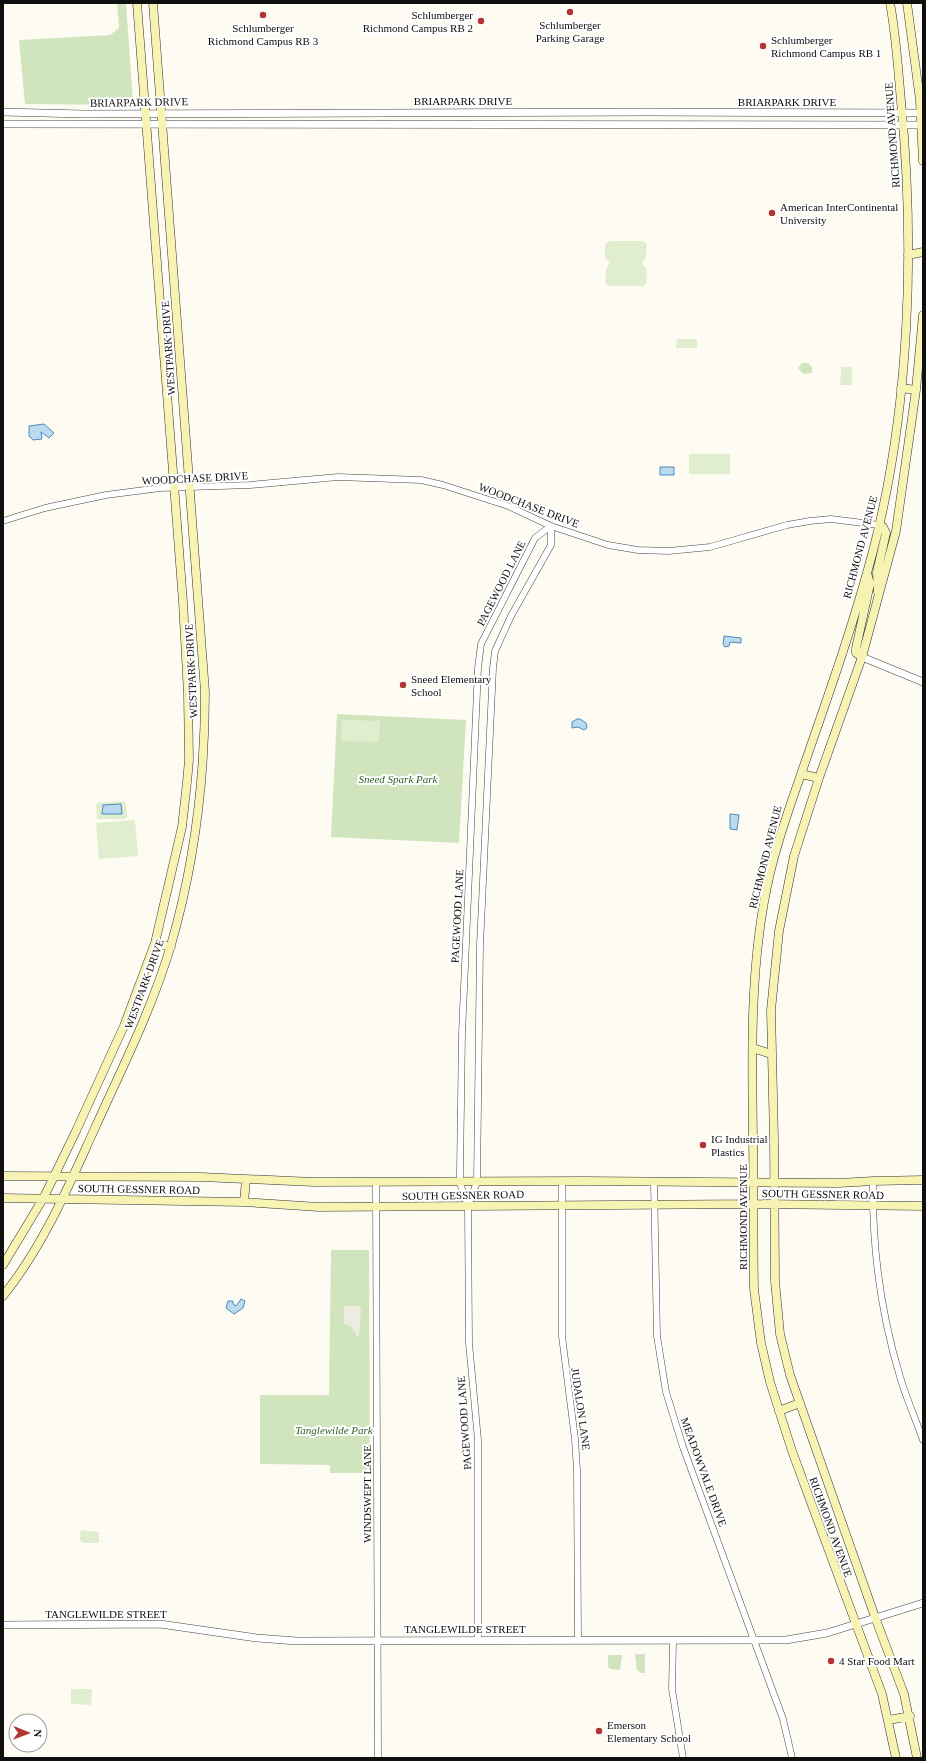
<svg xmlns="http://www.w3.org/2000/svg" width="926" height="1761" font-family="Georgia,serif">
	<rect width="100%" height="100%" fill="#fefcf2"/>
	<path fill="#d0e5be" d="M117 3H126L133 101 130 105 25 104 19 40 110 35 119 28Z
		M802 363H808L812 367V373L803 374 798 368Z
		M337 714 466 720 459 843 331 837Z
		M331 1250H369L370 1473H330V1465L260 1464V1395H329Z
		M635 1654H645V1673H641L637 1670Z
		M608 1655H622L620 1670 611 1669 608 1667Z"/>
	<path fill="#e1edcf" d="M610 241H643L647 244 646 258 643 261V265L646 268 647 282 644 286H608L605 283 606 268 609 265V262L605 258V244Z
		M677 339H697V348H676Z
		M841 367H852V385H840Z
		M689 454H730V474H689Z
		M342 720 380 721 379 742 341 741Z
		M123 801 126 803 127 817 125 819H97L96 805 98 803Z
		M135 820 138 856 99 859 96 823Z
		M82 1530 99 1532V1543H83L80 1540V1533Z
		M78 1689H92L91 1705 71 1704V1690Z"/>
	<path fill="#eeebe0" d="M344 1306H359L361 1308 359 1337H357L351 1326 344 1324Z"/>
	<path fill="#bbdaf0" stroke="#498bc0" d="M44 424 54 433 49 438 41 432 42 439 33 440 29 436V426Z
		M660 467H674V475H660Z
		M724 636 741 638V643L730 642 729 646 725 647 723 644Z
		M577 719H580L586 723 587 728 584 730 578 727 572 728V722Z
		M121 804 122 814H102L103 805Z
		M730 814 739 815 737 830 730 829Z
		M241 1299 245 1301 243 1308 234 1314 226 1308 228 1301H233V1304L236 1306Z"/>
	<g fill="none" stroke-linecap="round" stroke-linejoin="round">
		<g stroke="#424242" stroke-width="7">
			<path id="minor" d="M3 521 45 508 106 495 160 488 250 485 338 477 421 480 443 485 508 506 551 526 608 545 638 550 669 551 710 547 787 525 810 521 831 519 879 525
				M562 1181V1336L575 1439 577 1470 578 1640
				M873 1181C872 1249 881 1315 901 1380 907 1400 916 1420 923 1440
				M654 1182 657 1336 666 1392 683 1447 783 1719 792 1758
				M376 1183 378 1758
				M468 1206 477 1182 480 945 493 668 495 651 511 616 551 545V526
				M478 1640V1440L469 1343 468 1206 460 1183V1171L462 1034 478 668 481 644 535 538 551 526
				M673 1642 672 1689 683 1758"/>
		</g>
		<g stroke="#424242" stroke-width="8">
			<path id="tertiary" d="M3 112 84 114 649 112 923 113
				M3 124 923 125
				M862 657 923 682
				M3 1625 160 1624 257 1638 297 1641 786 1640 827 1633 923 1603"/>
		</g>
		<g stroke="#313131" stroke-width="9">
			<path id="secondary" d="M890 3C896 35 898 68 901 101 915 247 910 409 873 551 855 619 832 685 809 751 792 801 773 850 764 902 750 980 752 1059 753 1138 754 1188 753 1239 754 1289L761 1343 770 1382 792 1451 882 1694 896 1758
				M907 3 920 100 923 161
				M908 255 923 252
				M901 388 916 390
				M878 592 877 572 886 533 883 527 879 525
				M862 657 856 653V648L870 584 867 573
				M801 774 819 778
				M155 943 171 947
				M753 1048 771 1054
				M3 1176 201 1177 314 1182 586 1181 839 1183 873 1181 923 1180
				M3 1198 244 1202 319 1207 753 1204 923 1206
				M244 1202 246 1180
				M3 1265 44 1197 76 1131 124 1026 155 943 182 827 187 782 189 760 188 694 183 602 137 3
				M3 1296C44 1245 68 1187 95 1128 122 1068 152 1009 171 945 195 862 205 778 205 692L153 3
				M779 1411 800 1403
				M889 1720 910 1716
				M917 1758 904 1694 875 1617 790 1375 780 1334 775 1281 774 1139 771 1010 779 931 794 856 819 778 862 657 896 531 916 390 923 315"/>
		</g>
		<use href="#minor" stroke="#fff" stroke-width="6"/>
		<use href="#tertiary" stroke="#fff" stroke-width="7"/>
		<use href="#secondary" stroke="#f7f3b3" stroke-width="8"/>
	</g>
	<g fill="#b13534" stroke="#fff" stroke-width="1.5">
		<circle cx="570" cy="12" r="4"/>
		<circle cx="263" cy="15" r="4"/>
		<circle cx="481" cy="21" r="4"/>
		<circle cx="763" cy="46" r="4"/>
		<circle cx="772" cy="213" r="4"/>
		<circle cx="403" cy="685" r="4"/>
		<circle cx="703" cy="1145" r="4"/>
		<circle cx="831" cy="1661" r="4"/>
		<circle cx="599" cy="1731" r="4"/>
	</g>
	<g text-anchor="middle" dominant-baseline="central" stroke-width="4" stroke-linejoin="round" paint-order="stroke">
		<g font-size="11" fill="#0f0f0f" stroke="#fff" text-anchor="start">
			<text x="473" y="15" text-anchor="end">Schlumberger<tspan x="473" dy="13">Richmond Campus RB 2</tspan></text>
			<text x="570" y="25" text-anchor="middle">Schlumberger<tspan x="570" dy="13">Parking Garage</tspan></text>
			<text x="263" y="28" text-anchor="middle">Schlumberger<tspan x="263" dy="13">Richmond Campus RB 3</tspan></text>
			<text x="771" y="40">Schlumberger<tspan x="771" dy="13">Richmond Campus RB 1</tspan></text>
			<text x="780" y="207">American InterContinental<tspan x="780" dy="13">University</tspan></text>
			<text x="411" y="679">Sneed Elementary<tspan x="411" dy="13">School</tspan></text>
			<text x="711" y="1139">IG Industrial<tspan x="711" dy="13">Plastics</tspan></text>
			<text x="839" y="1661">4 Star Food Mart</text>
			<text x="607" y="1725">Emerson<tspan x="607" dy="13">Elementary School</tspan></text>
		</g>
		<g font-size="11" fill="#0f0f0f" stroke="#fff">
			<text x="463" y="101">BRIARPARK DRIVE</text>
			<text transform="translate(139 102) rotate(-1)">BRIARPARK DRIVE</text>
			<text x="787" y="102">BRIARPARK DRIVE</text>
			<text transform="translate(892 135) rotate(-94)">RICHMOND AVENUE</text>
			<text transform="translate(168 348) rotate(-94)">WESTPARK DRIVE</text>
			<text transform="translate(195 478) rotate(-3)">WOODCHASE DRIVE</text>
			<text transform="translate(529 505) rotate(21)">WOODCHASE DRIVE</text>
			<text transform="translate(860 547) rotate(-75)">RICHMOND AVENUE</text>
			<text transform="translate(501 583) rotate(-63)">PAGEWOOD LANE</text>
			<text transform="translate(191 671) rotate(-93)">WESTPARK DRIVE</text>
			<text transform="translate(765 857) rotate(-76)">RICHMOND AVENUE</text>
			<text transform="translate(457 916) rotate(-87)">PAGEWOOD LANE</text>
			<text transform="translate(144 984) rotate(-70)">WESTPARK DRIVE</text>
			<text transform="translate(139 1189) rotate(1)">SOUTH GESSNER ROAD</text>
			<text transform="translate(823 1194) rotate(1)">SOUTH GESSNER ROAD</text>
			<text transform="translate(463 1195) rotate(-1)">SOUTH GESSNER ROAD</text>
			<text transform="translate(743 1217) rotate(-90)">RICHMOND AVENUE</text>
			<text transform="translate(581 1409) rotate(82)">JUDALON LANE</text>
			<text transform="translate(464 1423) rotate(-94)">PAGEWOOD LANE</text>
			<text transform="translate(704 1472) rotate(70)">MEADOWVALE DRIVE</text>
			<text transform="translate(367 1494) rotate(-90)">WINDSWEPT LANE</text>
			<text transform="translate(831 1527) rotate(70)">RICHMOND AVENUE</text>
			<text x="106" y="1614">TANGLEWILDE STREET</text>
			<text x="465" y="1629">TANGLEWILDE STREET</text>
		</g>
		<g font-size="11" font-style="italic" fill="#2e6025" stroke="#fff">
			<text x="398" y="779">Sneed Spark Park</text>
			<text x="334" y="1430">Tanglewilde Park</text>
		</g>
	</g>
	<rect width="926" height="1761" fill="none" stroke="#0f0f0f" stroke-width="8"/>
	<g transform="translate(28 1733) rotate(91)"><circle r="19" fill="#ffffff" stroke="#9f9f9f"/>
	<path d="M0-3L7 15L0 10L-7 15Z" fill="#b13534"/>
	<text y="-6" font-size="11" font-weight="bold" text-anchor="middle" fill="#0f0f0f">N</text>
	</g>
</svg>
